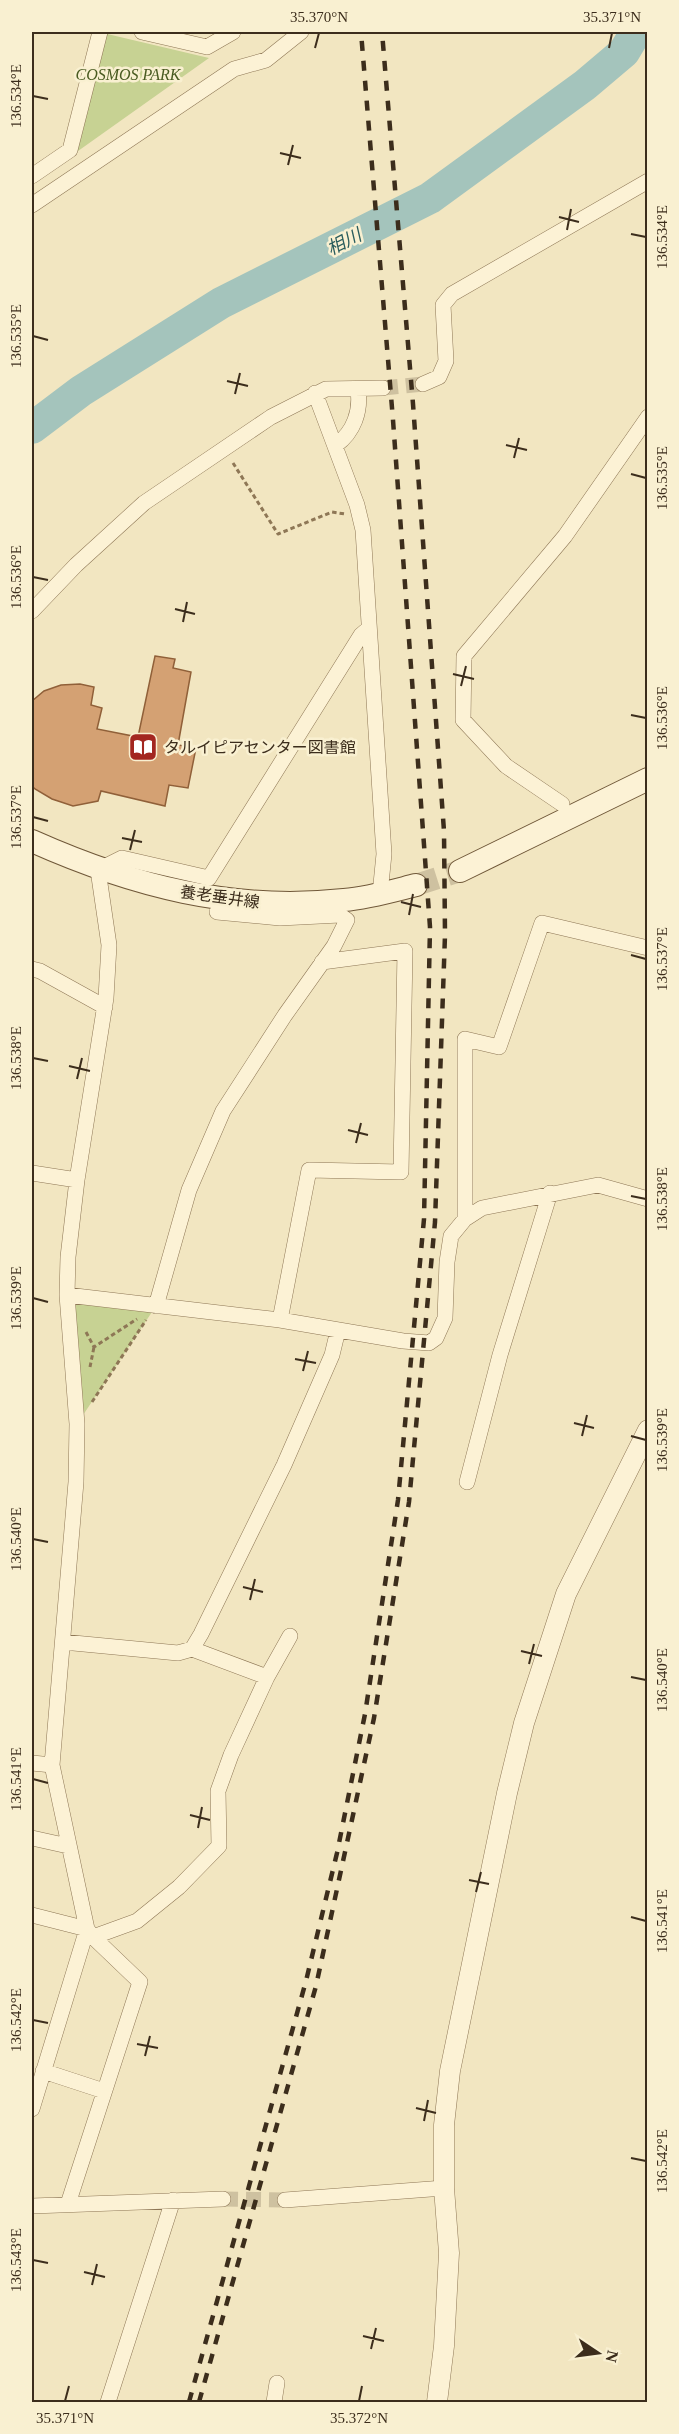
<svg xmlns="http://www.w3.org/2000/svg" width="679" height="2434" font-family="'Times New Roman','Noto Sans JP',serif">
	<rect width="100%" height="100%" fill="#f2e6c1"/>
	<path fill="#c7d293" d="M103 33 209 58 71 156Z
		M67 1295 156 1306 77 1424Z"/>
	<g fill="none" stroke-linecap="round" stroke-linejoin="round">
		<path stroke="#a4c4bc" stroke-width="32" d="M32 428 81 391 221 303 430 198 585 85 624 52 636 32"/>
	</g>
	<path fill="#d4a173" stroke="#906039" stroke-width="1.5" d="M155 656 175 659 173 668 191 672 178 745 196 748 188 788 169 785 165 806 101 791 98 801 73 806 52 799 35 789 32 786V701L44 691 61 685 80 684 94 687 91 705 102 708 97 729 138 737Z"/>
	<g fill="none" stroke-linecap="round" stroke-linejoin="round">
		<path stroke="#cec1a0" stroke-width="15" stroke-dasharray="15 8" stroke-linecap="butt" d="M383 388 423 384
			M223 2199 285 2200"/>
		<path stroke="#cec1a0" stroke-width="22" stroke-dasharray="22 11" stroke-linecap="butt" d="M416 885 460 871"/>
		<g stroke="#8e7756" stroke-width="16">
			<path id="minor" d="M142 32 207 47 233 32
				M32 176 70 150 100 32
				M32 205 234 69 266 60 301 32
				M423 384 439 377 446 361 443 305 452 294 648 181
				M315 393 357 505 363 530 384 854 380 894
				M336 445C354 432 361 411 358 390
				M32 611 76 565 144 503 271 417 326 389 383 388
				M562 804 506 766 463 720 464 656 565 536 648 417
				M32 969 40 971 105 1007
				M32 1173 77 1180
				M465 1219V1039L499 1047 542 923 648 948
				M67 1295 280 1320 403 1341 429 1343 436 1338 445 1318 447 1262 451 1236 465 1219 482 1208 598 1185 648 1199
				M156 1306 189 1190 223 1111 285 1015 334 946 347 920 340 915 280 918 217 912
				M280 1320 309 1170 401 1172 405 951 322 962
				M467 1482 500 1355 550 1193
				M63 1642 178 1653 192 1649 201 1634 284 1465 332 1355 338 1330
				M192 1649 267 1677 290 1636
				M32 1763 52 1765
				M32 1838 68 1846
				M32 1915 87 1929 93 1937 137 1921 179 1887 219 1846 218 1791 231 1755 267 1677
				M43 2071 104 2091
				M32 2109 87 1929 52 1765 76 1482 77 1424 67 1295 68 1257 77 1180 106 998 109 945 98 870 122 858 209 878 361 635 368 629
				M285 2200 444 2188
				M68 2204 140 1982 93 1937
				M32 2206 223 2199
				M108 2402 173 2200
				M274 2402 277 2383"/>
		</g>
		<g stroke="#8e7756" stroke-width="21">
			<path id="tertiary" d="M437 2402 444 2346 449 2253 444 2188V2125L450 2071 507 1793 524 1723 566 1594 648 1430"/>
		</g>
		<g stroke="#705839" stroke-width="24">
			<path id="secondary" d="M32 841C133 886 232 912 344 900 368 898 392 891 416 885
				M460 871 648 779"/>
		</g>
		<path stroke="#8e7756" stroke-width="3" stroke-dasharray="4.5 3" stroke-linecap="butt" d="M233 463 278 534 332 512 345 514
			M86 1332 94 1347 137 1319
			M90 1367 94 1347
			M92 1402 146 1320"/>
		<use href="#minor" stroke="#fcf2d5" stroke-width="15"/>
		<use href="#tertiary" stroke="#fcf2d5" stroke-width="20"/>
		<use href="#secondary" stroke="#fcf2d5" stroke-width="22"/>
		<path stroke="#3c2d1c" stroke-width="4.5" stroke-dasharray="10 10" stroke-linecap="butt" d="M189 2402 306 1981 337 1853 365 1714 398 1500 424 1219 430 927 393 420 361 32
			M199 2402 316 1986 374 1718 409 1502 435 1222 445 935 444 831 413 404 382 32"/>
	</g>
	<path fill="none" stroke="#3c2d1c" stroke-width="2" d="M315 48 319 33M609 48 612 33M33 96 48 99M280 153 301 158M288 165 293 145M559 217 579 222M567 230 571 209M631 234 646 237M33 336 48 340M227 381 248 386M235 394 240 373M506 445 527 450M514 458 519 438M631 474 646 478M33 577 48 580M175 609 195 614M183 622 187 602M453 674 474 679M461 686 466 666M631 715 646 718M33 817 48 821M122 838 142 842M130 850 135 830M401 902 421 907M409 915 413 894M631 955 646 959M33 1058 48 1061M69 1066 90 1071M77 1079 82 1058M348 1130 368 1135M356 1143 361 1123M631 1196 646 1199M33 1298 48 1302M295 1359 316 1363M303 1371 308 1351M574 1423 594 1428M582 1436 587 1415M631 1436 646 1440M33 1539 48 1542M243 1587 263 1592M250 1600 255 1579M521 1651 542 1656M529 1664 534 1644M631 1677 646 1680M33 1779 48 1783M190 1815 210 1820M198 1828 202 1807M469 1880 489 1884M476 1892 481 1872M631 1917 646 1921M33 2020 48 2023M137 2044 158 2048M145 2056 150 2036M416 2108 436 2113M424 2121 428 2100M631 2158 646 2161M33 2260 48 2263M84 2272 105 2277M92 2285 97 2264M363 2336 384 2341M371 2349 376 2328M65 2401 69 2386M359 2401 362 2386"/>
	<defs>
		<g id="library-square" transform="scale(1.5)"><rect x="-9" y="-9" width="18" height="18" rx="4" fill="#a32620" stroke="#f9f0d1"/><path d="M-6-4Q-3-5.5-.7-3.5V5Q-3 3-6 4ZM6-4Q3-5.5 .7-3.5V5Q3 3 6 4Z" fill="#fff"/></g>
	</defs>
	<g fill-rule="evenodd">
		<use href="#library-square" x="143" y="747"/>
	</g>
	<g text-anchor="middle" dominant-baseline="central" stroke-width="5" stroke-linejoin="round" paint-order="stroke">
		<g font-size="16" font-style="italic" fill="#495b21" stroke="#f9f0d1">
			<text x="128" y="74">COSMOS PARK</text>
		</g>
		<g font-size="16" fill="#3c2d1c" stroke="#f9f0d1" text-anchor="start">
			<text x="164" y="747">タルイピアセンター図書館</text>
		</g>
		<g font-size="16" fill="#3c2d1c" stroke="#f9f0d1">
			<text transform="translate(220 897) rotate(8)">養老垂井線</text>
		</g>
		<g font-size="18" font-style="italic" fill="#2a5d5d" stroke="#f9f0d1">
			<text transform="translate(344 242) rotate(-27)">相川</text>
		</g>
	</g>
	<rect width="679" height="2434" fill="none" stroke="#f9f0d1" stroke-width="66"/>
	<g transform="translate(598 2353) rotate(103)" stroke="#f9f0d1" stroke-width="4.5" paint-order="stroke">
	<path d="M0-4.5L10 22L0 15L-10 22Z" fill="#3c2d1c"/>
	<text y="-9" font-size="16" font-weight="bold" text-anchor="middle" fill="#3c2d1c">N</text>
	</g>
	<rect x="33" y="33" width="613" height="2368" fill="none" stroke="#3c2d1c" stroke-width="2"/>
	<g font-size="15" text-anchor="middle" fill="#3c2d1c">
		<text x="319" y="22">35.370°N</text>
		<text x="612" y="22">35.371°N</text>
		<text transform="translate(16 96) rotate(-90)" y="5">136.534°E</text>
		<text transform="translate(662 237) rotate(-90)" y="5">136.534°E</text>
		<text transform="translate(16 336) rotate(-90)" y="5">136.535°E</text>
		<text transform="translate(662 478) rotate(-90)" y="5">136.535°E</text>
		<text transform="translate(16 577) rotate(-90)" y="5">136.536°E</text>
		<text transform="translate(662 718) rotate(-90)" y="5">136.536°E</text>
		<text transform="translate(16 817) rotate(-90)" y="5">136.537°E</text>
		<text transform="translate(662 959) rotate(-90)" y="5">136.537°E</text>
		<text transform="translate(16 1058) rotate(-90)" y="5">136.538°E</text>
		<text transform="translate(662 1199) rotate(-90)" y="5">136.538°E</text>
		<text transform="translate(16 1298) rotate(-90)" y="5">136.539°E</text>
		<text transform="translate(662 1440) rotate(-90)" y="5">136.539°E</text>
		<text transform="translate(16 1539) rotate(-90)" y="5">136.540°E</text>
		<text transform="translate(662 1680) rotate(-90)" y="5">136.540°E</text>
		<text transform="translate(16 1779) rotate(-90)" y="5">136.541°E</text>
		<text transform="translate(662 1921) rotate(-90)" y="5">136.541°E</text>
		<text transform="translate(16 2020) rotate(-90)" y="5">136.542°E</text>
		<text transform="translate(662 2161) rotate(-90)" y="5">136.542°E</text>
		<text transform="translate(16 2260) rotate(-90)" y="5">136.543°E</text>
		<text x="65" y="2423">35.371°N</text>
		<text x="359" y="2423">35.372°N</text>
	</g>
</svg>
